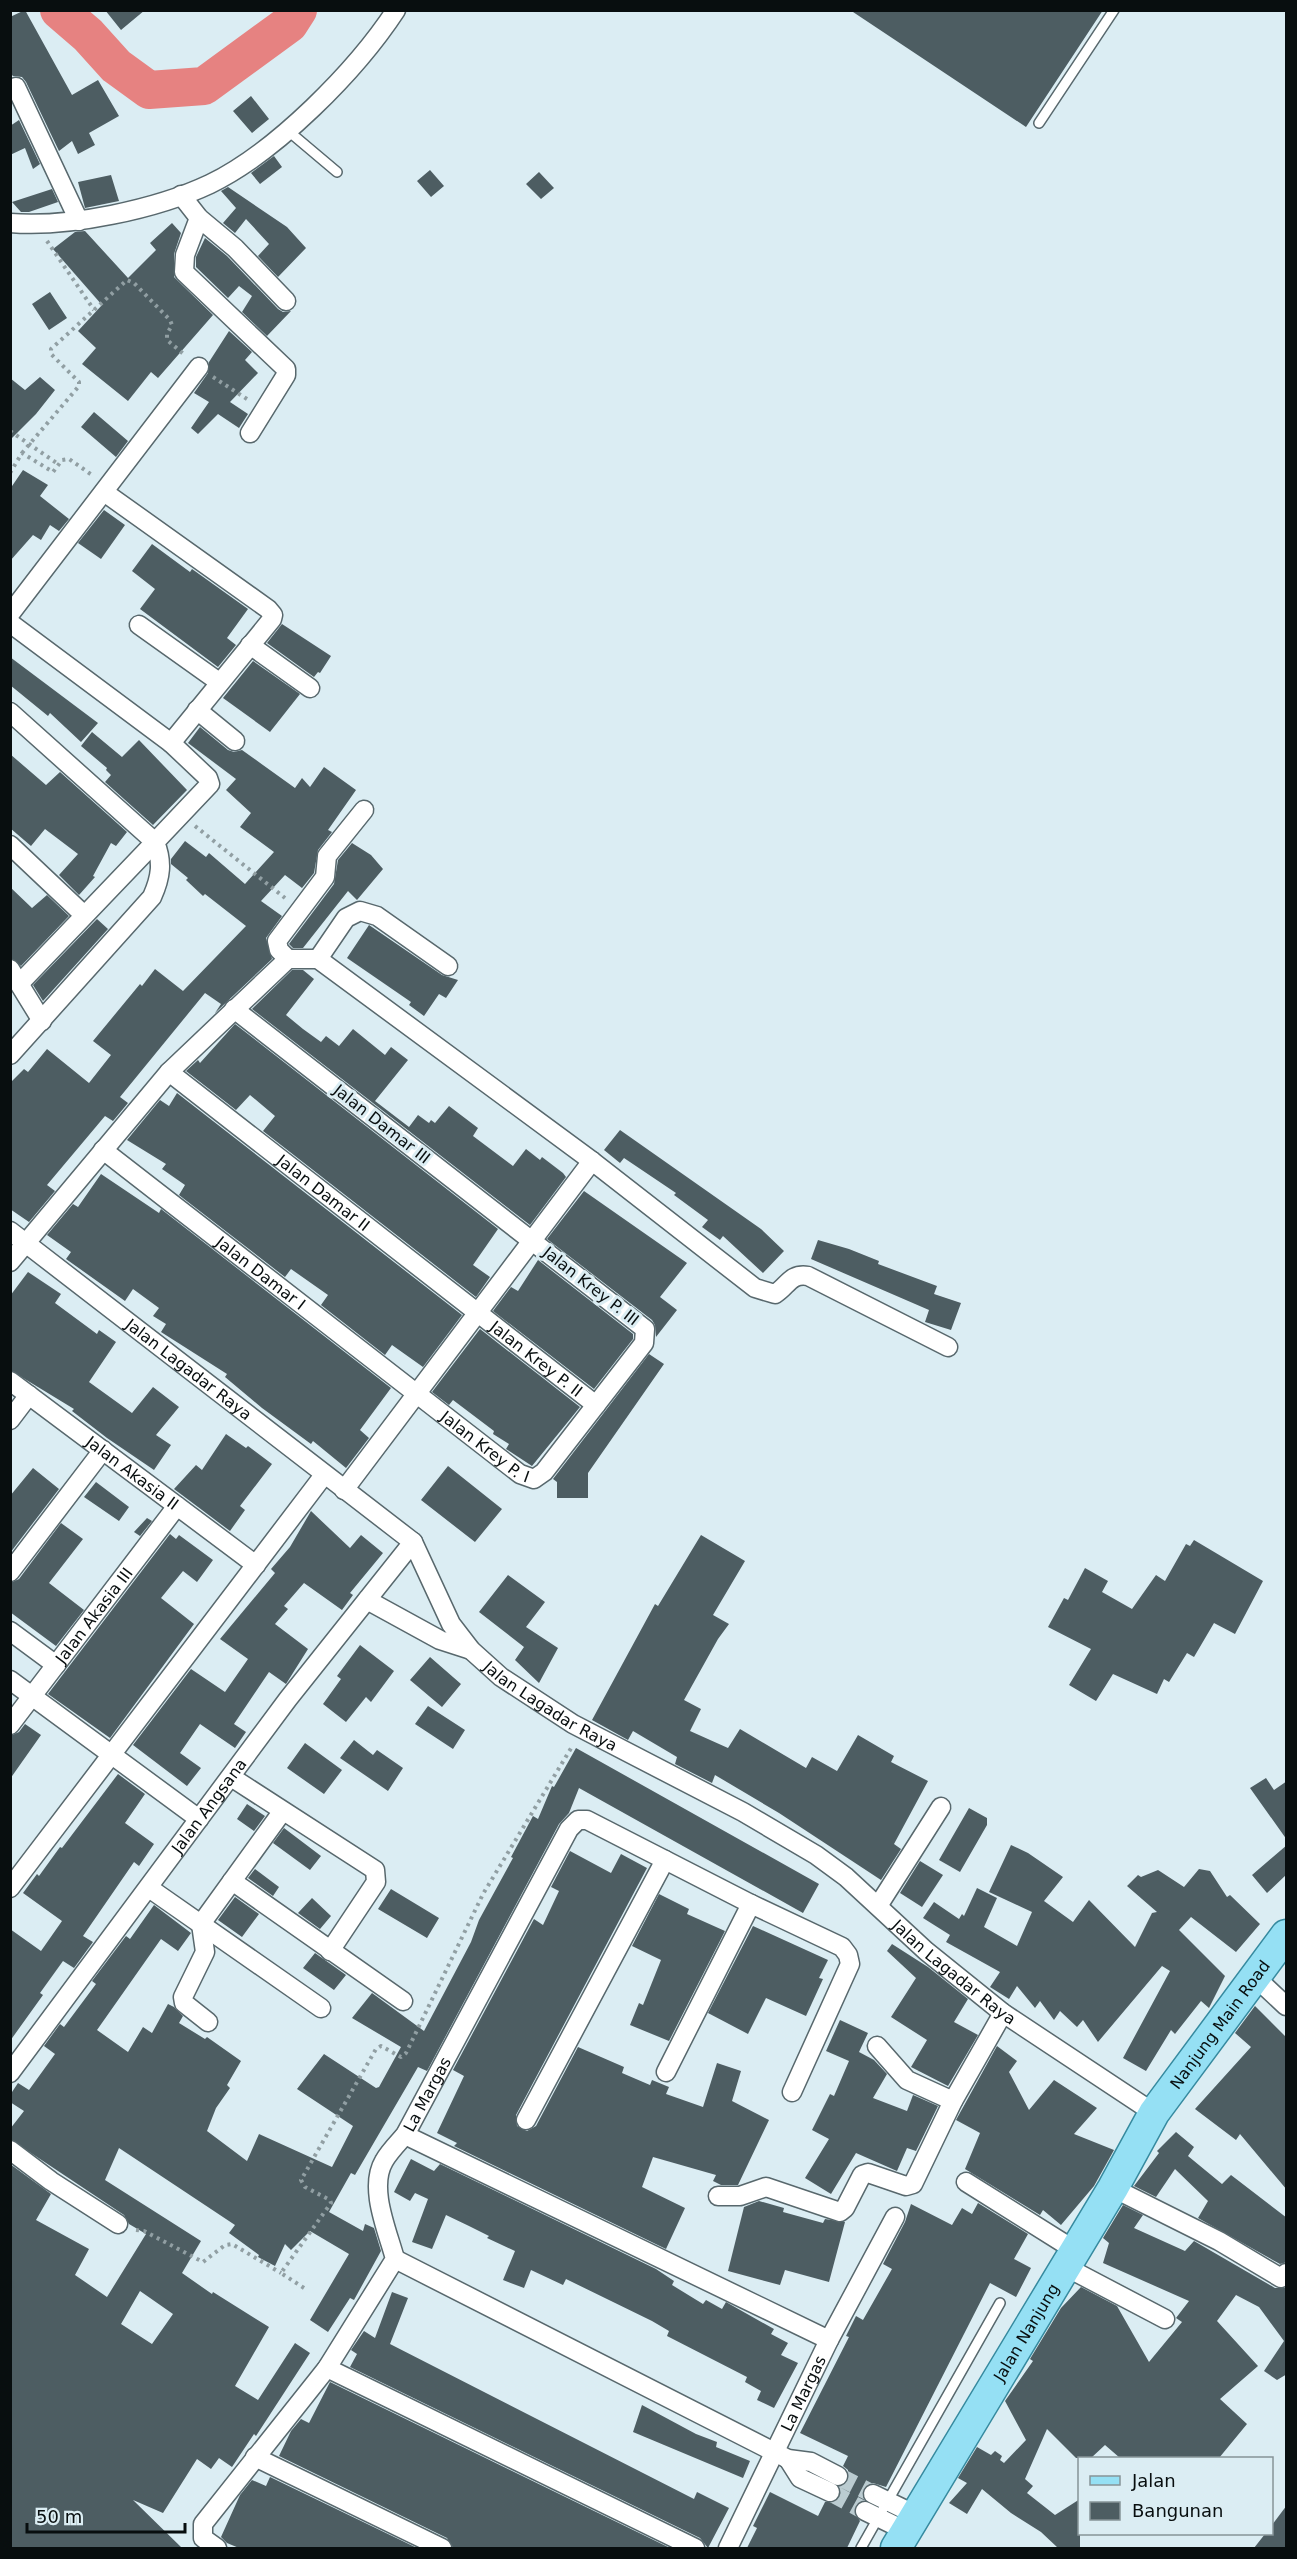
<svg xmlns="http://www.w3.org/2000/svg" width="1297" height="2559" font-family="'DejaVu Sans',sans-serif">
	<rect width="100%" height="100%" fill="#dbedf3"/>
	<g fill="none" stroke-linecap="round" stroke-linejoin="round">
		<path stroke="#e68281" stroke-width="38" d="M59 10 88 35 116 66 149 90 204 86 289 24 298 10"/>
	</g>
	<path fill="#4d5d62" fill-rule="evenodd" d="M25 10 72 95 98 80 119 116 89 133 95 145 78 154 72 141 59 151 26 82 22 77 13 76 10 73V17Z
		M105 10H145L121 30Z
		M850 10H1103L1026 127Z
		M251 96 269 119 252 133 233 111Z
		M19 120 40 164 33 169 25 148 10 155V126Z
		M274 156 282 167 260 184 251 173Z
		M430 170 444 186 431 197 417 181Z
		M539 172 554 188 541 199 526 184Z
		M111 175 119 201 85 208 78 182Z
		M228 187 287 227 306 248 278 277 258 256 269 244 246 219 235 233 223 223 236 208 221 191Z
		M52 189 58 202 29 212H21L12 202Z
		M172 223 181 233 174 254V277L213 315 158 378 151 372 128 401 82 364 96 348 78 331 102 305 53 249 75 232 85 231 128 278 156 250 150 243Z
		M205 238 227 256 278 309 283 312 291 311 267 336 242 312 252 296 239 286 228 298 196 267V257Z
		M50 292 67 318 49 330 32 304Z
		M229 331 252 352 245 360 258 373 230 402 248 414 239 428 218 414 198 434 191 428 209 402 194 393 208 373 209 362Z
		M40 377 55 390 36 414 10 440V378L25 390Z
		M94 412 128 441 116 457 81 427Z
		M23 470 48 485 40 496 69 519 59 531 50 525 41 540 33 535 10 561V489Z
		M104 510 125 525 101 559 78 543Z
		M152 544 190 572 192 569 248 609 227 638 236 645 218 667 140 609 155 589 132 571Z
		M282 624 331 656 320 673 318 672 314 677 267 643Z
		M10 657 98 723 81 742 50 713 48 716 10 685Z
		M253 661 300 694 270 732 223 698Z
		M200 727 228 750 234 752 242 750 295 788 302 778 310 787 324 767 356 790 328 830 332 832 318 850 314 873 302 888 285 875 261 901 282 916 266 938 272 959 215 1013 221 1004 205 993 120 1097 128 1103 113 1121 105 1116 47 1185 55 1191 29 1222 10 1209V1083L24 1069 28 1072 47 1049 89 1083 111 1055 93 1041 140 984 142 986 155 969 183 991 246 926 205 894 203 896 186 880 188 878 171 864V859L185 841 206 857 209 853 245 884 274 852 240 827 251 813 226 790 236 779 188 743Z
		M92 732 122 757 139 740 187 790 153 825 105 782 111 775 106 770 107 768 81 746Z
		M10 754 46 785 60 772 127 832 116 846 111 843 93 876 95 877 79 895 59 875 78 854 45 829 31 846 10 828Z
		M352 843 371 855 383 869 357 900 348 891 303 948H293L289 944 334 884 338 860Z
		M10 887 32 908 47 895 69 916 21 966 10 958Z
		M97 919 108 929 43 1001 33 985Z
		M369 925 442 975 458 980 446 998 439 994 424 1016 409 1005 411 1002 347 958Z
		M292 970H303L314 979 286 1015 303 1029 321 1042 326 1036 339 1046 353 1029 385 1055 391 1047 408 1060 375 1101 409 1127 418 1115 429 1123 431 1120 435 1123 449 1106 478 1128 473 1136 513 1166 526 1149 540 1160 542 1157 563 1173 566 1177 530 1225 252 1009Z
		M235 1024 498 1229 473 1265 490 1277 476 1297 263 1131 275 1116 250 1095 236 1110 186 1071 198 1060 200 1063Z
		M177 1093 462 1315 423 1367 392 1345 385 1355 321 1305 328 1295 291 1269 285 1277 179 1195 185 1185 162 1169 166 1164 127 1140 160 1100 169 1106Z
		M620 1130 761 1229 784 1251 763 1273 723 1236 720 1240 702 1227 708 1220 674 1195 676 1193 624 1158 620 1163 604 1150Z
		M101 1174 159 1213 161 1209 391 1388 360 1430 369 1438 346 1468 313 1441 311 1444 262 1408 225 1377 227 1374 161 1332 166 1324 153 1316 159 1308 133 1289 125 1301 66 1259 71 1252 47 1235 73 1204 78 1207Z
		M584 1191 687 1263 660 1297 677 1310 656 1337 655 1325 652 1320 547 1239Z
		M818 1240 849 1249 879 1261 878 1264 937 1286 934 1294 961 1303 951 1330 925 1322 929 1310 811 1259Z
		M538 1260 633 1334V1339L594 1389 493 1311 511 1287 518 1291Z
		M28 1272 61 1294 55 1303 97 1334 99 1330 116 1342 89 1382 132 1413 153 1387 179 1407 156 1435 171 1445 154 1470 107 1438 72 1411 74 1409 10 1370V1296Z
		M480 1329 580 1407 532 1466 506 1449 509 1444 493 1434 494 1431 453 1400 449 1405 432 1392Z
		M649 1354 664 1364 588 1473V1498H557V1482L553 1479Z
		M226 1434 246 1448 248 1446 272 1464 240 1506 245 1510 230 1531 174 1489 196 1465 202 1470Z
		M448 1466 502 1509 475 1542 421 1500Z
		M33 1468 59 1489 10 1553V1496Z
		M96 1482 129 1507 119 1521 84 1497Z
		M311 1511 350 1548 361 1535 383 1553 350 1593 353 1595 342 1610 304 1583 284 1606 288 1609 275 1624 308 1649 286 1684 269 1672 234 1724 246 1732 235 1748 200 1724 180 1753 201 1768 187 1786 133 1745 191 1669 225 1692 248 1659 220 1639 275 1573 271 1569 290 1547Z
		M147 1518 152 1521 140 1536 134 1532Z
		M61 1523 83 1539 49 1583 84 1610 56 1646 10 1612V1583L19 1579Z
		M170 1534 176 1539 179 1535 213 1560 197 1582 183 1571 161 1598 194 1624 110 1738 48 1694Z
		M701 1535 745 1561 713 1615 729 1624 718 1639 684 1700 701 1709 690 1731 728 1748 740 1729 806 1768 812 1757 837 1771 858 1735 894 1756 891 1762 928 1781 894 1844 901 1849 881 1880 779 1813 715 1775 712 1783 675 1764 677 1757 633 1731 628 1740 592 1720 655 1604 658 1606Z
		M1194 1540 1263 1581 1235 1634 1214 1623 1194 1657 1187 1653 1169 1682 1164 1679 1157 1694 1113 1674 1096 1701 1069 1685 1091 1649 1048 1627 1064 1598 1068 1600 1085 1568 1108 1581 1102 1592 1132 1609 1156 1575 1165 1581 1186 1544 1190 1546Z
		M508 1575 545 1602 526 1627 558 1648 539 1683 515 1660 524 1647 479 1612Z
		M360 1645 394 1671 371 1702 366 1697 346 1722 323 1704 341 1679 337 1676Z
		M430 1657 461 1684 442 1707 410 1680Z
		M428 1706 465 1730 453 1749 415 1724Z
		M25 1724 41 1735 10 1779V1736L19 1732Z
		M354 1740 373 1755 377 1750 403 1768 388 1791 340 1758Z
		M305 1743 342 1770 324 1794 287 1768Z
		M576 1748 819 1884 803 1913 579 1788 569 1813 559 1824 427 2071 418 2067 355 2175 351 2173 329 2212 363 2231 365 2224 374 2228 381 2251 354 2300 350 2298 328 2332 310 2320 349 2254 310 2231 291 2250 285 2244 275 2266 258 2257 259 2255 229 2233 235 2225 119 2148 105 2180 201 2241 182 2273 212 2294 213 2292 269 2327 235 2386 258 2400 295 2343 310 2353 256 2436 254 2434 232 2467 219 2458 211 2469 197 2459 163 2513 133 2500 182 2548H10V2164L51 2194 36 2220 89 2249 75 2275 107 2297 146 2234 129 2224 124 2215 10 2139V2129L24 2111 10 2102V2095L18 2083 29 2090 55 2054 44 2046 60 2024 64 2027 96 1984 92 1981 126 1936 130 1939 154 1905 191 1933 178 1951 161 1939 97 2030 128 2052 143 2027 152 2033 168 2004 174 2007 183 2016 179 2023 205 2039 207 2037 241 2061 227 2085 230 2088 216 2108 207 2131 247 2161 259 2134 332 2167 353 2126 297 2089 324 2054 376 2088 379 2087 401 2047 352 2018 372 1993 424 2031 471 1942 479 1920 513 1858 511 1857 533 1816 538 1819 552 1786 554 1787ZM140 2291 173 2314 152 2344 121 2324Z
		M118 1774 145 1794 125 1823 154 1844 139 1866 134 1862 83 1936 93 1942 74 1968 63 1961 40 1993 43 1995 10 2041V1929L41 1951 62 1921 23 1893 37 1874 39 1876 60 1847 62 1848Z
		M1266 1778 1274 1790 1287 1781V1840L1250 1788Z
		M247 1804 265 1816 254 1831 237 1819Z
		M969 1808 987 1818V1825L960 1872 939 1860Z
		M284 1828 321 1856 310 1870 273 1843Z
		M1011 1845 1028 1853 1063 1877 1044 1901 1073 1922 1089 1900 1135 1947 1152 1913 1157 1912 1127 1886 1138 1875 1141 1877 1158 1870 1184 1887 1199 1869 1210 1871 1227 1897 1230 1895 1260 1924 1236 1952 1191 1917 1179 1930 1225 1976 1209 2008 1201 2001 1175 2034 1171 2030 1146 2071 1123 2058 1170 1971 1162 1966 1098 2042 1083 2020 1077 2027 1060 2011 1054 2020 1040 2001 1035 2008 1017 1986 1009 1999 990 1987 1000 1972 946 1942 950 1935 923 1918 934 1902 959 1919 962 1914 964 1916 977 1888 997 1898 984 1927 1017 1946 1032 1912 989 1892Z
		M1287 1845V1874L1267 1893 1252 1875Z
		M570 1851 611 1873 621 1854 647 1868 516 2115 517 2126 527 2131 536 2126 578 2047 624 2067 622 2073 650 2085 652 2080 669 2087 666 2094 703 2107 717 2063 741 2071 732 2101 769 2120 738 2185H721L713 2181 716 2175 653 2157 642 2187 685 2208 666 2249 454 2146 457 2143 437 2133 464 2076 453 2070 534 1919 543 1925 559 1891 551 1887Z
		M920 1861 943 1875 922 1907 900 1893Z
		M255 1869 279 1887 273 1896 248 1878Z
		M391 1889 439 1918 427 1938 378 1909Z
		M659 1894 689 1909 687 1914 725 1931 669 2041 630 2025 639 2003 643 2005 661 1960 632 1946Z
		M235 1897 259 1914 242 1937 218 1920Z
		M312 1898 331 1916 320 1929 298 1913Z
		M753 1926 828 1960 819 1978 823 1979 806 2016 766 1998 748 2034 708 2013Z
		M892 1944 928 1967 968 1999 954 2022 978 2035 948 2086 911 2067 927 2040 891 2017 916 1978 887 1951Z
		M315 1953 346 1975 334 1990 303 1968Z
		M1255 2006 1287 2038V2190L1240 2134 1236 2140 1195 2109 1251 2047 1235 2033Z
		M840 2020 868 2033 859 2052 874 2060 887 2074 873 2098 907 2111 913 2095 938 2106 916 2151 907 2148 897 2171 856 2153 831 2194 805 2178 829 2139 812 2130 830 2094 834 2096 849 2061 826 2051Z
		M997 2046 1017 2061 1009 2072 1029 2110 1054 2080 1097 2108 1074 2134 1114 2150 1094 2186 1061 2225 1043 2210 1040 2215 965 2169 980 2133 956 2120Z
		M1176 2132 1194 2147 1188 2156 1222 2184 1231 2175 1287 2218V2262L1280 2264 1198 2218 1208 2201 1175 2169 1156 2197 1134 2186 1159 2153 1157 2151Z
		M411 2159 434 2171 440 2164 656 2269 674 2281 672 2285 703 2304 706 2300 722 2309 726 2302 774 2329 771 2334 788 2343 781 2355 798 2363 774 2408 757 2400 761 2391 745 2382 747 2377 667 2336 669 2331 652 2321 566 2279 563 2285 531 2270 524 2288 503 2280 515 2251 487 2238 489 2236 469 2226 446 2215 432 2249 412 2242 428 2199 415 2193 410 2201 394 2192Z
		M759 2201 784 2208 783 2212 823 2223 825 2219 845 2222 829 2282 785 2270 780 2285 728 2271 744 2207Z
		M978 2203 1028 2234 1014 2259 1031 2268 1016 2297 990 2283 886 2487 873 2483 863 2489 864 2500 855 2506 854 2511 860 2521 847 2548H747L757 2528 753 2526 770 2492 818 2516 825 2502 837 2501 840 2496V2487L848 2481V2470L843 2466 848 2456 800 2433 849 2337 846 2336 856 2316 863 2320 892 2269 883 2264 905 2222 911 2204 952 2225 962 2208 972 2214Z
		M1123 2205 1143 2215 1134 2228 1185 2251 1194 2241 1275 2288H1287V2374L1277 2380 1264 2371 1284 2341 1259 2307 1236 2295 1217 2321 1258 2366 1220 2399 1247 2424 1219 2458H1120L1105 2445 1091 2458H1076L1047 2429 1025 2479 1033 2486 1027 2493 1055 2515 1080 2499V2548H1058L1041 2532 1011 2513 982 2489 967 2514 949 2503 967 2483 958 2478 977 2447 991 2455 995 2451 1002 2456 1000 2460 1004 2463 1026 2440 1005 2401 1033 2361 1030 2359 1061 2308 1081 2287 1117 2306 1149 2362 1182 2322 1176 2318 1189 2301 1103 2263 1109 2243 1103 2238Z
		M392 2292 408 2298 390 2344 694 2499 697 2492 729 2508 708 2548 700 2538 350 2367 357 2354 351 2350 364 2331 375 2338Z
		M330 2382 670 2548H453L447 2538 279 2456 291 2431 301 2419 309 2423Z
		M642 2405 696 2434 717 2442 716 2447 750 2461 743 2478 633 2432Z
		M270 2477 417 2548H239L227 2543 221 2537 240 2495 252 2480 266 2486Z
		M1287 2505V2548H1254L1265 2534H1272V2525Z"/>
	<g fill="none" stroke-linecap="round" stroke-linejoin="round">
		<path stroke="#bbccd1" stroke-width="18" stroke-dasharray="18 9" stroke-linecap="butt" d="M838 2476 873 2494
			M830 2492 865 2511"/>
		<g stroke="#58686d" stroke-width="12">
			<path id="lane" d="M1039 123 1114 10
				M286 129 337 172
				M861 2548 1000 2303"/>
		</g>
		<g stroke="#58686d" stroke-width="21">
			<g id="street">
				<path d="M16 87 79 221"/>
				<path d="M181 195 199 218 235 248 286 301"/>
				<path d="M199 218 185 255 184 272 286 369V375L250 433"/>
				<path d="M10 223C69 228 157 209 210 184 276 152 356 71 396 10"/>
				<path d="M10 614 199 367"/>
				<path d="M10 623 171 743"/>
				<path d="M139 625 219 682"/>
				<path d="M250 645 310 688"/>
				<path d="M197 710 235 741"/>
				<path d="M10 712 155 842 20 983"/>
				<path d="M10 845 83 914"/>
				<path d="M288 959 279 950 277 941 325 877 327 856 364 810"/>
				<path d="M318 959 346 918 360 911 377 916 448 966"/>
				<path d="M10 969 42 1021"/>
				<path d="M10 1055 152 897C161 877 163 862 155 842L210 784 208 778 171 743 272 619 273 615 268 609 104 492"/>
				<path id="s1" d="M169 1072 596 1405"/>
				<path id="s2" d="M103 1150 520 1474 534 1479 544 1472 644 1343 645 1329 234 1009"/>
				<path id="s3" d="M10 1231 413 1542 451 1624 471 1650 501 1677 573 1724 743 1812 816 1855 846 1877 926 1951 1003 2013 1154 2113"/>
				<path d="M10 1262 169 1072 288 959H318L592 1161 755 1288 775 1294C788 1286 790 1273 808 1276L948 1347"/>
				<path id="s4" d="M10 1381 256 1565"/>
				<path d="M10 1420 29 1395"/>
				<path d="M344 1490 592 1161"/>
				<path d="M10 1572 103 1450"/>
				<path d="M367 1600 440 1640 471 1650"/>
				<path d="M10 1631 56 1665"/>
				<path d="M10 1680 199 1819"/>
				<path id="s5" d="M10 1725 177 1506"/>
				<path d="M231 1777 375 1870 376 1882 330 1951"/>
				<path d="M232 1881 403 2001"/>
				<path d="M10 1888 324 1475"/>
				<path d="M149 1888 321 2008"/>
				<path d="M751 1904 842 1947 848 1955 850 1964 792 2092"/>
				<path d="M878 1906 941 1807"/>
				<path d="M1254 1976 1286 2006"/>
				<path d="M208 2022 184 2003 183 1997 205 1952 201 1924 282 1812"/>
				<path d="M877 2046 907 2080 953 2101"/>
				<path id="s6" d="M10 2073 288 1699 413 1542"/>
				<path d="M526 2120 665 1860"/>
				<path d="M405 2135 829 2340"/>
				<path d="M10 2150 51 2181 118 2224"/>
				<path d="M966 2182 1076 2251"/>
				<path d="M1113 2188 1219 2241 1281 2278 1286 2273"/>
				<path d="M718 2196H740L766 2187 840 2212 845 2208 862 2175 868 2173 906 2186 913 2184 953 2101 1003 2013"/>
				<path d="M395 2259 788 2459 811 2462 838 2476"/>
				<path d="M1066 2267 1165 2319"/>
				<path d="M327 2368 695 2548"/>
				<path d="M255 2457 442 2548"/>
				<path d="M788 2459 800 2478 830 2492"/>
				<path d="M873 2494 916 2515"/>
				<path d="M865 2511 906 2531"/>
				<path id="s7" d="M217 2548 203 2538V2524L327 2368 395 2259C388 2232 368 2188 384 2161 389 2152 398 2143 405 2135L569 1829 578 1820H587L751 1904 666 2072"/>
				<path id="s8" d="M728 2548 829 2340 895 2217"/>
			</g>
		</g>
		<g stroke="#368a9f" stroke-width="33">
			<g id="primary">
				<path id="s9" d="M896 2548 1113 2188 1154 2113 1286 1935"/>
			</g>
		</g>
		<path stroke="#919fa3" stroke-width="4" stroke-dasharray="3 4.5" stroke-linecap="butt" d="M47 241 94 310
			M213 377 250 401
			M10 431 58 464
			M22 453 79 386V382L51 354V349L127 280 134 283 170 320 172 325 167 334V340L186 356
			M10 473 22 453 53 472 62 460 69 459 92 475
			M195 826 285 898
			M136 2230 144 2231 203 2262 225 2245 232 2244 281 2273
			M304 2288 281 2273 331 2203 330 2200 305 2187 301 2180 376 2049 381 2046 401 2057 406 2053 483 1894 573 1745"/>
		<use href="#lane" stroke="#fff" stroke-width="9"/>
		<use href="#street" stroke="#fff" stroke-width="18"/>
		<use href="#primary" stroke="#95e0f4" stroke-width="30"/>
	</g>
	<g text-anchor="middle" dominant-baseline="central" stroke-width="6" stroke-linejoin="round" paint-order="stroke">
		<g font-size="16" fill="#080e0f" stroke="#dbedf3">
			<text transform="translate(382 1124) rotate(38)">Jalan Damar III</text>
			<text stroke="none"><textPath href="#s1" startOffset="196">Jalan Damar II</textPath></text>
			<text stroke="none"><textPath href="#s2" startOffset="200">Jalan Damar I</textPath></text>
			<text transform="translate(591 1286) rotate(38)">Jalan Krey P. III</text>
			<text stroke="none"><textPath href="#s1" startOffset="466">Jalan Krey P. II</textPath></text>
			<text stroke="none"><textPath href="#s3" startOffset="226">Jalan Lagadar Raya</textPath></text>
			<text stroke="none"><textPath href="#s2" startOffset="484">Jalan Krey P. I</textPath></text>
			<text stroke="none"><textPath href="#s4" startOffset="153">Jalan Akasia II</textPath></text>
			<text stroke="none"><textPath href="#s5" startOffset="138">Jalan Akasia III</textPath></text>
			<text stroke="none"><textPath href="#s3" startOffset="730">Jalan Lagadar Raya</textPath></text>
			<text stroke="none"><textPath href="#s6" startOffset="333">Jalan Angsana</textPath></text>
			<text stroke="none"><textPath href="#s3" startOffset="1216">Jalan Lagadar Raya</textPath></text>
			<text stroke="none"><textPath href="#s9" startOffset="616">Nanjung Main Road</textPath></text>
			<text stroke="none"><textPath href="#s7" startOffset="540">La Margas</textPath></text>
			<text stroke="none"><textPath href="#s9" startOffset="252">Jalan Nanjung</textPath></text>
			<text stroke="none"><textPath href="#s8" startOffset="172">La Margas</textPath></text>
		</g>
	</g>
	<rect width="1297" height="2559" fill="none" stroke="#080e0f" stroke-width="24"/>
	<rect x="1078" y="2457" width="195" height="78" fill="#dbedf3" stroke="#879498" stroke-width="1.5"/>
	<rect x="1090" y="2476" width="30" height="9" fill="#95e0f4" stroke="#879498" stroke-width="1.5"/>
	<text x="1132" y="2487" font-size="18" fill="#080e0f">Jalan</text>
	<rect x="1090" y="2502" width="30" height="18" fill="#4d5d62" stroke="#879498" stroke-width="1.5"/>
	<text x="1132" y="2517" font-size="18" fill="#080e0f">Bangunan</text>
	<path d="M27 2523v9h158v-9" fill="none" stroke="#080e0f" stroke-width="3"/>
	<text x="36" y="2523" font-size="18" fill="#080e0f" stroke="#dbedf3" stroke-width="4.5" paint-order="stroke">50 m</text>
</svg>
